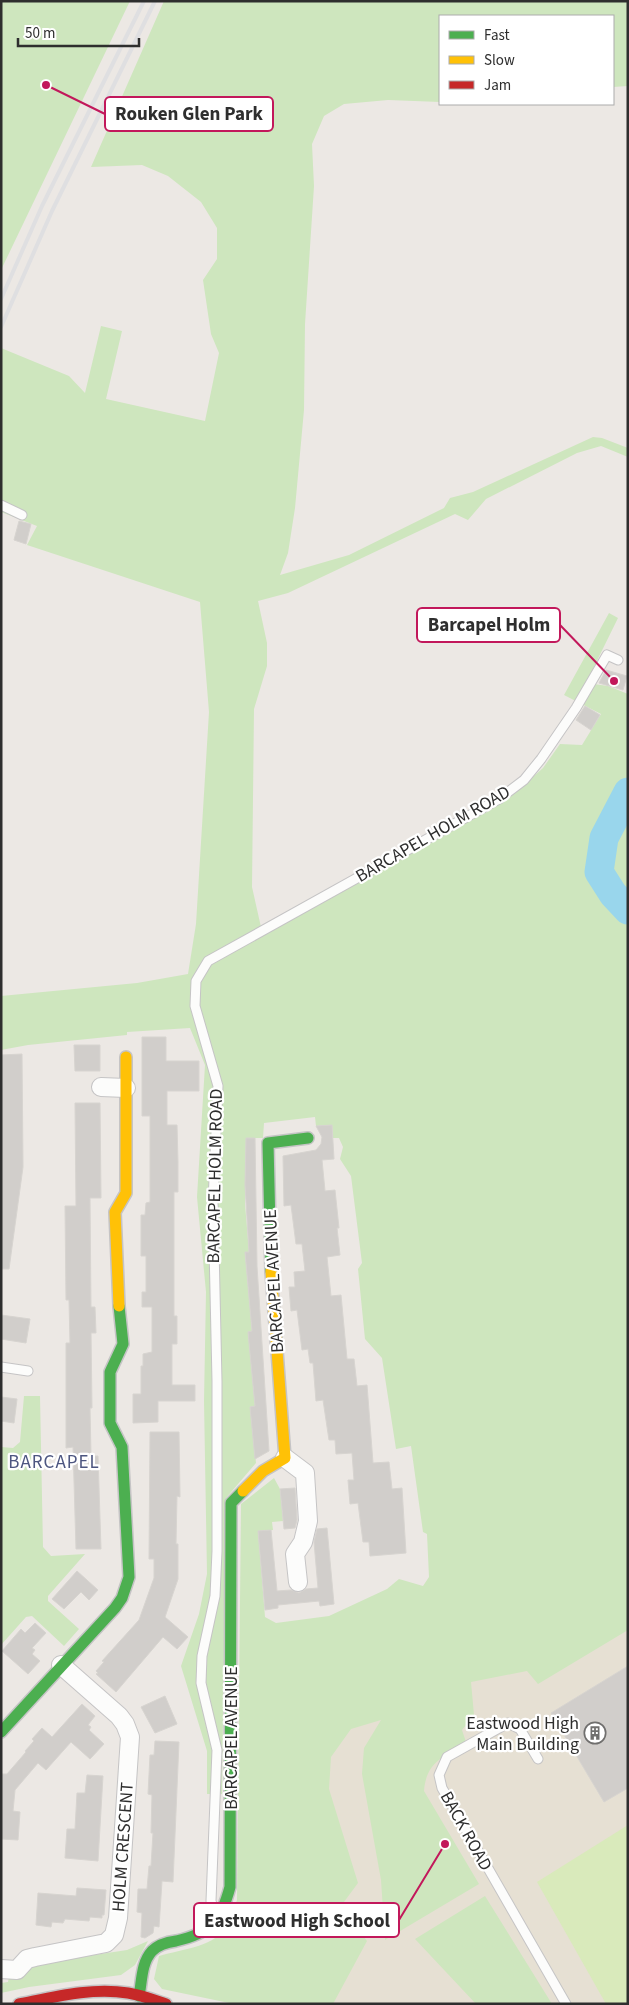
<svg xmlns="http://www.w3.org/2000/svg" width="629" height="2005" font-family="'Source Sans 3',sans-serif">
	<rect width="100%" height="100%" fill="#ece8e4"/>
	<path fill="#e6e0d3" d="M628 1541V2004H272L249 1750Z"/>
	<path fill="#cee6be" d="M1 1H130L1 270Z
		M164 1H628V86L613 87V16H440V102L388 100 344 104 324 116 312 144 314 186 305 324 304 410 295 508 288 553 280 575 349 555 444 508 450 498 473 492 593 437 602 438 628 448V457L601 446 577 453 486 499 468 520 455 514 288 593 258 601 267 643V666L254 709 252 887 263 936 369 874 489 811 516 792 543 768 560 744 582 745 601 714 564 695 609 613 618 618 586 683 608 686 628 694V1630L538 1684 527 1671 471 1682 474 1715 462 1730 466 1742C444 1757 426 1762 424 1791L479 1884 385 1940 381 1880 362 1774 364 1748 381 1720 351 1729 331 1757 329 1789 358 1883 341 1906 367 1941 333 2004H234L162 1989 154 1979 159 1956C182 1949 217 1947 229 1923 232 1916 234 1907 237 1900L241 1504 274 1478 280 1489 283 1521 272 1522 273 1530 258 1531 265 1617 276 1623 329 1616 387 1589 399 1579 423 1586 429 1577 427 1534 423 1532 411 1446 396 1449 382 1358 365 1339 358 1269 362 1263 351 1176 340 1159 343 1147 339 1138H333L332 1125 316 1126 315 1117 264 1123 263 1138H246L245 1204 249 1252H245L252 1331 248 1332 255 1406 250 1407 256 1463 226 1498 222 1794H207V1751L181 1666 199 1614 207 1574 204 1401 206 1292 197 1197 205 1065 190 1028 127 1032V1035L28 1045 1 1050V996L137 983 188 974 196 924 209 712 200 602 27 545 37 526 1 512V348L69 376 85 393 101 326 122 331 106 399 205 421 219 353 211 334 203 280 217 259V228L201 202 168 176 142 165 91 167Z
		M24 1396H40L43 1547 51 1556 85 1554 48 1596V1601L79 1629 64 1646 32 1616 26 1617 1 1645V1447L13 1448 20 1442Z
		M485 1896 552 2004H476L415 1939Z
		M148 1941 135 1965 121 1975 29 1987 1 1993V1983L8 1982 9 1977 35 1964 127 1950Z"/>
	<path fill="#d9eabb" d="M628 1825V2004H606L537 1882Z"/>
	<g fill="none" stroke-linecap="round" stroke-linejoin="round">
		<path stroke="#99d6ec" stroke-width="29" d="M628 792 604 838 599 872 613 894 628 910"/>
	</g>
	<path fill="#d1cecb" stroke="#d7d4d0" d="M19 521 31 524 26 544 14 540Z
		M606 670 627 676 623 690 599 683Z
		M585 706 600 715 591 730 576 720Z
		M142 1037H166V1061H199V1091H167V1125H177L178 1163V1192H174V1316H177V1344H172V1385H195V1401H158V1422L133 1423V1394H141V1366H143V1354L152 1352V1307H142V1292H146V1256H141V1215H145L146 1203 150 1202V1116H142Z
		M74 1045H100V1071H75Z
		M22 1054 23 1167 9 1269H1V1055Z
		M75 1103H100L101 1198H90L91 1307H95L96 1333H91L92 1408H90L91 1456H98L101 1549H76L73 1447 66 1448V1343H70L69 1300H66L65 1206H76Z
		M332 1125 334 1159 322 1160 325 1191 335 1190 339 1228H337L340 1255 327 1257 331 1296 341 1295 347 1359H354L357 1386 367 1385 373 1463 389 1462 392 1489 402 1488 406 1553 370 1556 369 1542H363L358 1503 350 1504 348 1480H354L352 1453 336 1454 335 1440H329L323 1400 316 1401 313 1363H310L308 1349 302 1350 297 1310 291 1311 289 1287H295L294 1272 305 1271 302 1244H296L291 1205 284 1206 283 1156 316 1150 321 1144 322 1137 316 1126Z
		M246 1138H255L257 1266 269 1451 255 1459 250 1407 255 1406 248 1332 252 1331 245 1252H249L245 1185Z
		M1 1315 30 1319 26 1343 1 1339Z
		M1 1397 17 1399 14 1423 1 1421Z
		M150 1432H179L180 1497 177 1496 176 1544H178V1579L165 1617 188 1637 177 1649 163 1637 116 1692 96 1674 98 1673 96 1671 104 1662 102 1661 139 1620 154 1578V1559H149Z
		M295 1488 297 1520 295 1528 284 1529 280 1489Z
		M327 1528 334 1604 320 1606 319 1601 278 1605V1608L265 1610 258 1531 271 1530 277 1591 291 1590 299 1593 306 1589 318 1588 314 1542 317 1529Z
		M77 1571 98 1590 89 1600 81 1592 64 1609 52 1599Z
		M35 1623 46 1633 32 1648 35 1650 32 1654 40 1661 28 1674 2 1651 21 1629 25 1633Z
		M628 1666V1788L604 1802 551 1713Z
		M165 1696 177 1724 155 1733 141 1707Z
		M82 1704 95 1716 88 1725 91 1727 89 1730 104 1744 90 1759 71 1742 46 1770 38 1763 15 1790 13 1811 20 1812 18 1840 1 1839V1774H7L26 1752 25 1751 34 1741 32 1739 42 1728 52 1737Z
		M155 1741 179 1742 173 1882 162 1881 159 1927 154 1926 153 1933 145 1938 141 1937 142 1913 137 1912 138 1889H147L149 1866H151L153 1833H151L152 1795 148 1794 150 1755H154Z
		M87 1775 103 1776 98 1861 65 1858 67 1829H75L77 1793H85Z
		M77 1888 106 1890 104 1915H102V1918L90 1917 89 1921 65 1919 63 1923 52 1922 51 1927 36 1925 38 1893 76 1896Z"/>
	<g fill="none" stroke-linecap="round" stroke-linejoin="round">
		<g stroke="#c5c4c5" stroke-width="11">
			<path id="lane" d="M1 505 22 515
				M1 1367 28 1371
				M538 1759 520 1729 508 1723 447 1757 439 1775 442 1788 566 2004
				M215 1914 211 1901 217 1750 201 1683 202 1656 215 1596 217 1551V1381L213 1202 218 1086 195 1006 196 981 208 961 499 799 524 780 541 759 576 708 607 655 618 660"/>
		</g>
		<g stroke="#c5c4c5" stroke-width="20">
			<path id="street" d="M101 1087 126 1088
				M285 1458 305 1473 308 1521 303 1542 295 1554 298 1582
				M1 1969 17 1970 27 1959 35 1957 106 1943 114 1935 118 1918 130 1737 125 1724 119 1716 61 1665"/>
		</g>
		<g stroke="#c5c4c5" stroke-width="14">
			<path id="fast" d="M271 1271 268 1143 308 1138
				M1 1732 115 1608 122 1598 129 1577 122 1447 110 1423V1372L123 1344 119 1306
				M139 1996C142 1982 141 1963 152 1951 158 1945 168 1942 176 1941 211 1933 221 1921 230 1887L231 1503 243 1491"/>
		</g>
		<g stroke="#c5c4c5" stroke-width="14">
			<path id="slow" d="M119 1306 115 1212 126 1193V1057
				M243 1491 263 1471 285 1458 271 1271"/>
		</g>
		<g stroke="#c5c4c5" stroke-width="14">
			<path id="jam" d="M19 2004C54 1997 92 1987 128 1993 141 1995 154 2000 166 2004"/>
		</g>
		<use href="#lane" stroke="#fcfcfb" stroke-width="9"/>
		<use href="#street" stroke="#fcfcfb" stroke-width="18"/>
		<use href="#fast" stroke="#4caf50" stroke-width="11"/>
		<use href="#slow" stroke="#ffc107" stroke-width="11"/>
		<use href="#jam" stroke="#c62828" stroke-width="11"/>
		<path stroke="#dfdfe1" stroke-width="4" d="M1 299 42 206 144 1
			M1 327 52 211 155 1"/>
	</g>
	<defs>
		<g id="building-ring" transform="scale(1.125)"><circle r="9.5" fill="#fff" stroke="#706f6e" stroke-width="1.5"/><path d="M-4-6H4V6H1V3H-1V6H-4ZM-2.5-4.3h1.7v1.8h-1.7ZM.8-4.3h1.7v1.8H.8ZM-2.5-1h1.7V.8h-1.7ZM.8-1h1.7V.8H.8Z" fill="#706f6e"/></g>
	</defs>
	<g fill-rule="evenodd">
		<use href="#building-ring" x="595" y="1733"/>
	</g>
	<g text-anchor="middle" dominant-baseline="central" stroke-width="4.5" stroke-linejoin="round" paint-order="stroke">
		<g font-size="18" fill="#2e2e2e" stroke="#fff">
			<text transform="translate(433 834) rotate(-30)">BARCAPEL HOLM ROAD</text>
			<text transform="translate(215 1176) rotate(-89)">BARCAPEL HOLM ROAD</text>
			<text transform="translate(274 1281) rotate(-93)">BARCAPEL AVENUE</text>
			<text transform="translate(231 1738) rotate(-90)">BARCAPEL AVENUE</text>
			<text transform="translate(466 1831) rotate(61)">BACK ROAD</text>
			<text transform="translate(123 1847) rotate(-86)">HOLM CRESCENT</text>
		</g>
		<g font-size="18" fill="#2e2e2e" stroke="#fff" text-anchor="end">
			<text x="579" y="1723">Eastwood High<tspan x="579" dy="21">Main Building</tspan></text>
		</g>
		<g font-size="19" letter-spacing="1" fill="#4d5680" stroke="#fff">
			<text x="54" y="1462">BARCAPEL</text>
		</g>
	</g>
	<path fill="none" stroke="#c2185b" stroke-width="2" d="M46 85L105 114M614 681L560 625M445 1844L399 1920"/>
	<g fill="#c2185b" stroke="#fff" stroke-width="2">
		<circle cx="46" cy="85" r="5"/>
		<circle cx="614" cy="681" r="5"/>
		<circle cx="445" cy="1844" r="5"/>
	</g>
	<g fill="#fff" stroke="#c2185b" stroke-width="2">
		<rect x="105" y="97" width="168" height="34" rx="5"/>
		<rect x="417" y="608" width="143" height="34" rx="5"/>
		<rect x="194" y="1903" width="205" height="34" rx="5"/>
	</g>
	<g font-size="19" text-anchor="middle" font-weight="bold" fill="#2e2e2e">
		<text x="189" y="120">Rouken Glen Park</text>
		<text x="489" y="631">Barcapel Holm</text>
		<text x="297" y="1927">Eastwood High School</text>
	</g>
	<rect width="629" height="2005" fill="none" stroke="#2e2e2e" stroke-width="5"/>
	<rect x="439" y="15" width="175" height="90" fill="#ffffff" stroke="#ababab"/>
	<rect x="449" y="31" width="25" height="8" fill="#4caf50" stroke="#ababab"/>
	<text x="484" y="40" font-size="15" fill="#2e2e2e">Fast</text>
	<rect x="449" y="56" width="25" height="8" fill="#ffc107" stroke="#ababab"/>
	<text x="484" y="65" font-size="15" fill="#2e2e2e">Slow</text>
	<rect x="449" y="81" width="25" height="8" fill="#c62828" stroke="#ababab"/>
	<text x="484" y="90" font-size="15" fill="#2e2e2e">Jam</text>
	<path d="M18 38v8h121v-8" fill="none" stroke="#2e2e2e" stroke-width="2.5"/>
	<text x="25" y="38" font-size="15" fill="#2e2e2e" stroke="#ffffff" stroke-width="4" paint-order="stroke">50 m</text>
</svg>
